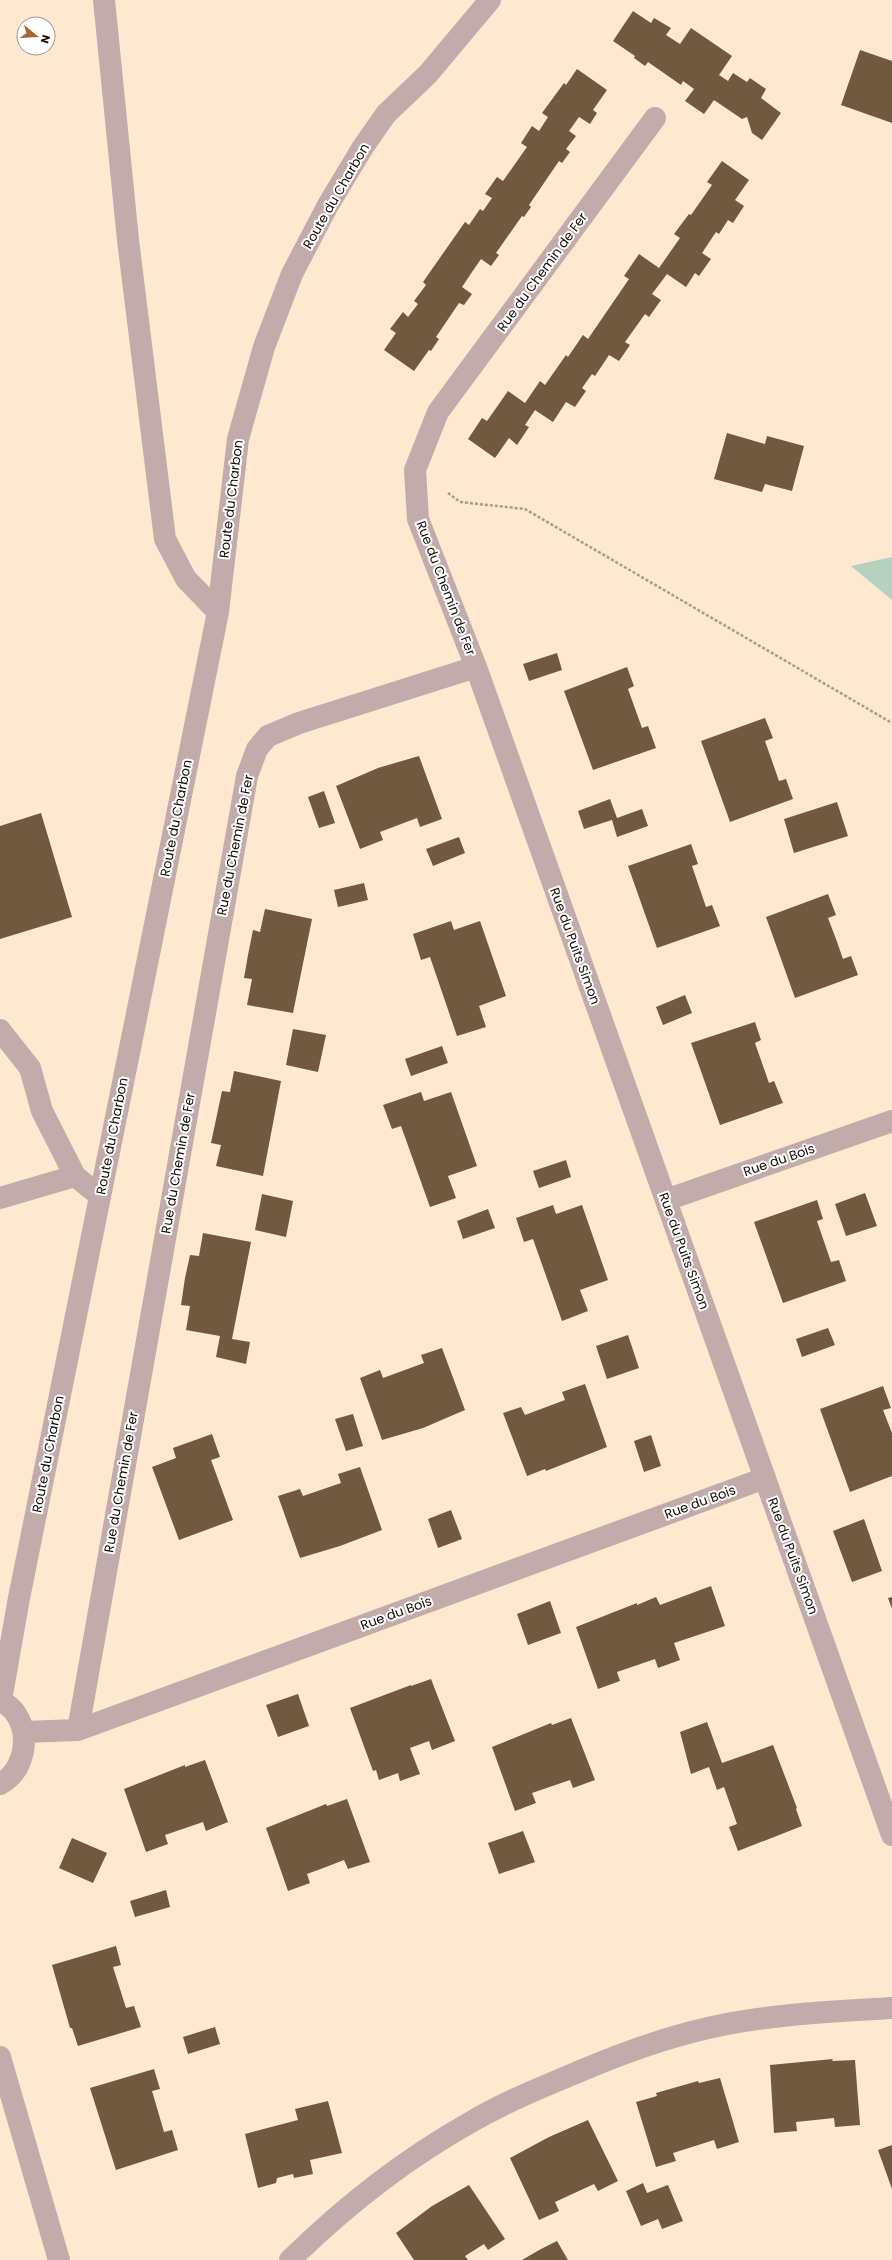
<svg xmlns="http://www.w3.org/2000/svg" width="892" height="2260" font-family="Poppins,sans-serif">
	<rect width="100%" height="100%" fill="#fee8d0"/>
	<path fill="#b5d1c0" d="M892 557V600L851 566Z"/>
	<path fill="#70593e" d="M633 11 651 23 654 18 671 28 666 35 680 44 691 28 732 56 719 75 728 81 733 73 747 82 750 78 766 89 761 98 781 113 762 140 752 133 747 117 742 119 714 100 704 114 685 101 694 89 683 81 681 85 648 62 645 66 634 58 635 56 613 41Z
		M860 50 892 61V123L841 105Z
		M577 69 607 90 593 110 597 113 590 124 579 117 569 131 576 136 566 149 570 152 562 163 559 161 529 205 531 207 524 217 522 216 496 253 499 255 491 266 481 259 472 272 462 287 472 294 464 305 459 303 436 337 439 339 431 351 429 350 414 371 384 350 396 333 390 329 403 312 408 317 418 304 414 301 426 285 423 282 465 222 469 225 480 209 483 211 492 198 485 194 497 177 503 181 527 147 521 143 532 126 539 131 548 117 542 113 564 83 566 85Z
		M722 161 749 180 735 200 744 206 733 223 728 220 719 234 716 232 702 253 711 259 699 276 695 273 686 287 667 274 652 294 661 300 649 317 645 314 625 342 630 345 619 361 609 355 595 376 592 374 582 388 586 391 575 407 566 402 553 422 535 410 525 425 529 427 517 445 509 438 495 458 468 439 482 418 487 421 508 391 525 403 540 381 545 385 566 355 568 357 583 335 588 339 629 279 624 276 639 254 659 268 680 238 674 234 689 214 691 215 712 185 707 182Z
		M727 433 765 444 767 436 804 446 792 491 765 484 762 492 714 479Z
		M557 653 562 670 529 681 523 664Z
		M627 667 634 686 628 689 642 728 648 726 656 748 593 770 564 691Z
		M765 718 773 738 765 741 779 781 786 779 793 799 730 822 701 741Z
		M419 756 442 819 420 827 417 818 380 832 383 840 360 849 336 786 378 768Z
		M324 791 335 823 319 828 308 797Z
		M610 799 617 818 642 809 648 826 617 837 612 820 584 829 578 811Z
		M837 802 848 836 794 853 784 819Z
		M41 813 72 917 0 939V826Z
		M459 837 465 853 433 866 426 849Z
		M691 844 698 864 692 866 706 907 712 905 720 926 657 948 628 866Z
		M364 883 368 900 338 907 334 890Z
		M828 894 836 915 828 918 836 939 843 959 851 956 858 975 795 998 766 917Z
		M265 909 312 919 293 1013 247 1005 252 979 244 978 248 955 253 930 260 932Z
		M451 921 454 930 480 921 506 996 479 1006 486 1027 457 1036 430 957 421 960 413 934Z
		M685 995 692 1013 663 1025 656 1007Z
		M755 1022 761 1040 755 1043 769 1083 774 1081 783 1103 720 1125 691 1043Z
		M293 1029 326 1035 318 1072 286 1065Z
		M442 1046 448 1063 411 1076 405 1059Z
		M234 1071 281 1081 263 1176 216 1166 221 1145 211 1143 222 1091 230 1092Z
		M421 1092 424 1101 451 1092 477 1166 448 1176 456 1198 430 1207 401 1126 392 1129 383 1105Z
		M566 1160 571 1177 539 1188 533 1171Z
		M865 1193 877 1226 846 1236 835 1204Z
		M262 1194 293 1201 286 1237 255 1230Z
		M817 1200 823 1219 817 1221 831 1262 839 1260 846 1281 783 1303 754 1222Z
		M553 1205 556 1214 582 1205 608 1280 580 1290 588 1311 562 1321 533 1239 524 1242 516 1218Z
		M488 1209 495 1228 463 1239 457 1221Z
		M203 1233 251 1242 232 1339 250 1342 246 1364 216 1357 220 1336 186 1330 190 1306 181 1305 185 1278 190 1255 199 1256Z
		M828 1328 835 1345 802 1357 796 1339Z
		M628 1335 639 1368 607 1379 596 1346Z
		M442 1348 465 1410 423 1428 382 1440 360 1378 380 1370 383 1378 424 1363 421 1355Z
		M585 1384 607 1447 546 1471 545 1469 527 1476 503 1413 521 1407 525 1415 565 1400 562 1392Z
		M883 1386 891 1408 883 1410 892 1433V1476L850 1492 820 1409Z
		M353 1414 363 1446 346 1451 335 1419Z
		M212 1434 220 1457 211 1460 233 1520 179 1540 152 1467 176 1458 173 1448Z
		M651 1435 661 1466 644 1472 634 1441Z
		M360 1467 382 1530 340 1546 300 1558 278 1496 300 1489 303 1496 341 1483 338 1474Z
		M451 1510 462 1539 438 1548 428 1519Z
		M864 1519 882 1571 852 1582 833 1531Z
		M711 1586 725 1626 674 1643 680 1660 658 1668 655 1659 617 1672 620 1681 598 1689 576 1627 637 1603V1605L656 1597 660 1605Z
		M892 1597V1609L888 1598Z
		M550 1601 561 1633 528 1645 517 1614Z
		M431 1679 455 1741 432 1750 429 1741 410 1748 420 1774 400 1781 398 1773 379 1780 376 1770 373 1771 350 1708 411 1685V1686Z
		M298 1694 309 1726 278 1737 266 1705Z
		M571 1718 595 1780 573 1788 570 1780 532 1793 536 1803 515 1811 492 1747 551 1723 552 1725Z
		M707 1722 722 1763 773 1745 797 1808 796 1809 802 1826 738 1851 729 1827 737 1824 724 1787 717 1790 709 1767 691 1774 680 1732Z
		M205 1760 228 1822 206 1831 203 1822 165 1835 168 1844 146 1852 124 1789 185 1765V1767Z
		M347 1799 370 1862 348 1869 344 1860 326 1867 307 1874 310 1883 288 1891 266 1828 326 1804 327 1806Z
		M523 1831 535 1862 499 1874 488 1843Z
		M72 1838 107 1853 93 1883 59 1868Z
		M166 1890 170 1907 135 1917 130 1901Z
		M116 1946 121 1965 113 1967 126 2008 134 2006 141 2027 78 2046 72 2028H70L52 1965Z
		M215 2027 220 2044 188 2054 183 2037Z
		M833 2059 832 2061 855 2060 860 2125 835 2127 834 2118 796 2122 797 2131 774 2133 770 2065Z
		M154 2069 160 2089 152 2091 164 2132 172 2130 178 2150 116 2170 90 2088Z
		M720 2078 739 2142 717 2149 714 2140 673 2153 676 2161 656 2167 636 2102 657 2096 656 2093 698 2081 699 2083Z
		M328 2101 342 2153 310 2160 313 2174 294 2178 293 2174 277 2178 276 2183 258 2188 245 2134 298 2120 295 2109Z
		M588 2120 618 2181 598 2191 594 2184 555 2202 559 2211 539 2220 510 2158 549 2137Z
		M892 2145V2189L878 2150Z
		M643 2183 647 2193 668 2185 683 2221 662 2229 658 2219 641 2226 626 2191Z
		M469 2185 505 2239 488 2250 484 2244 465 2256 468 2260H414L396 2233 432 2206Z
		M557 2241 568 2260H522L541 2249Z"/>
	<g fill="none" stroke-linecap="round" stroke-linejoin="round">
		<path stroke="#ac9b88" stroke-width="2.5" stroke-dasharray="3 2" stroke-linecap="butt" d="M448 493 460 502 525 509 892 723"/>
		<path stroke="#c1abab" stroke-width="22" d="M104 0 128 240 165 539 186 579 218 612
			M655 118 438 412 415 470 418 519 476 667 892 1835
			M0 1030 30 1068 42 1111 75 1176 100 1196
			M0 1198 75 1176
			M666 1200 892 1121
			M0 1700C5 1703 13 1709 16 1714 31 1737 24 1771 0 1784
			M1 1700 19 1598 218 612 238 439 264 347 292 274 328 205 363 147 386 114 428 74 490 0
			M78 1730 247 776 257 749 268 736 299 723 476 667
			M24 1732 78 1730 765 1478
			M0 2057 59 2260
			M290 2260C344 2207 405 2159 471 2122 505 2102 542 2087 578 2072 620 2054 664 2038 708 2028 769 2014 830 2012 892 2008"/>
	</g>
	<g text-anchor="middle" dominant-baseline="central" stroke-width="4" stroke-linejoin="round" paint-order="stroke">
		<g font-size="13" fill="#130b03" stroke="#fff">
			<text transform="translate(336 196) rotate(-60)">Route du Charbon</text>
			<text transform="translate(542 272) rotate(-54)">Rue du Chemin de Fer</text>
			<text transform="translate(231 499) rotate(-83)">Route du Charbon</text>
			<text transform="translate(446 588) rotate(69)">Rue du Chemin de Fer</text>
			<text transform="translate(176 818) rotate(-79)">Route du Charbon</text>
			<text transform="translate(235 845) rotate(-79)">Rue du Chemin de Fer</text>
			<text transform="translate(575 946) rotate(70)">Rue du Puits Simon</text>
			<text transform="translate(112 1136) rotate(-79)">Route du Charbon</text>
			<text transform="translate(779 1160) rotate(-19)">Rue du Bois</text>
			<text transform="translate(178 1163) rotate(-80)">Rue du Chemin de Fer</text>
			<text transform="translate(684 1251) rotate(70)">Rue du Puits Simon</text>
			<text transform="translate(48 1454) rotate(-79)">Route du Charbon</text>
			<text transform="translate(121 1482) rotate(-80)">Rue du Chemin de Fer</text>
			<text transform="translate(700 1502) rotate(-20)">Rue du Bois</text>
			<text transform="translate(793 1556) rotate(70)">Rue du Puits Simon</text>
			<text transform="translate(396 1613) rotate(-20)">Rue du Bois</text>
		</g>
	</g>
	<g transform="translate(36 36) rotate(108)"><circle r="19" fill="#ffffff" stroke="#a19d9a"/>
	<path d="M0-3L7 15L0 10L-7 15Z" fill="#a76433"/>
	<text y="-6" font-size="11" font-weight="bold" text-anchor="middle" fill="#130b03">N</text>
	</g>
</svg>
